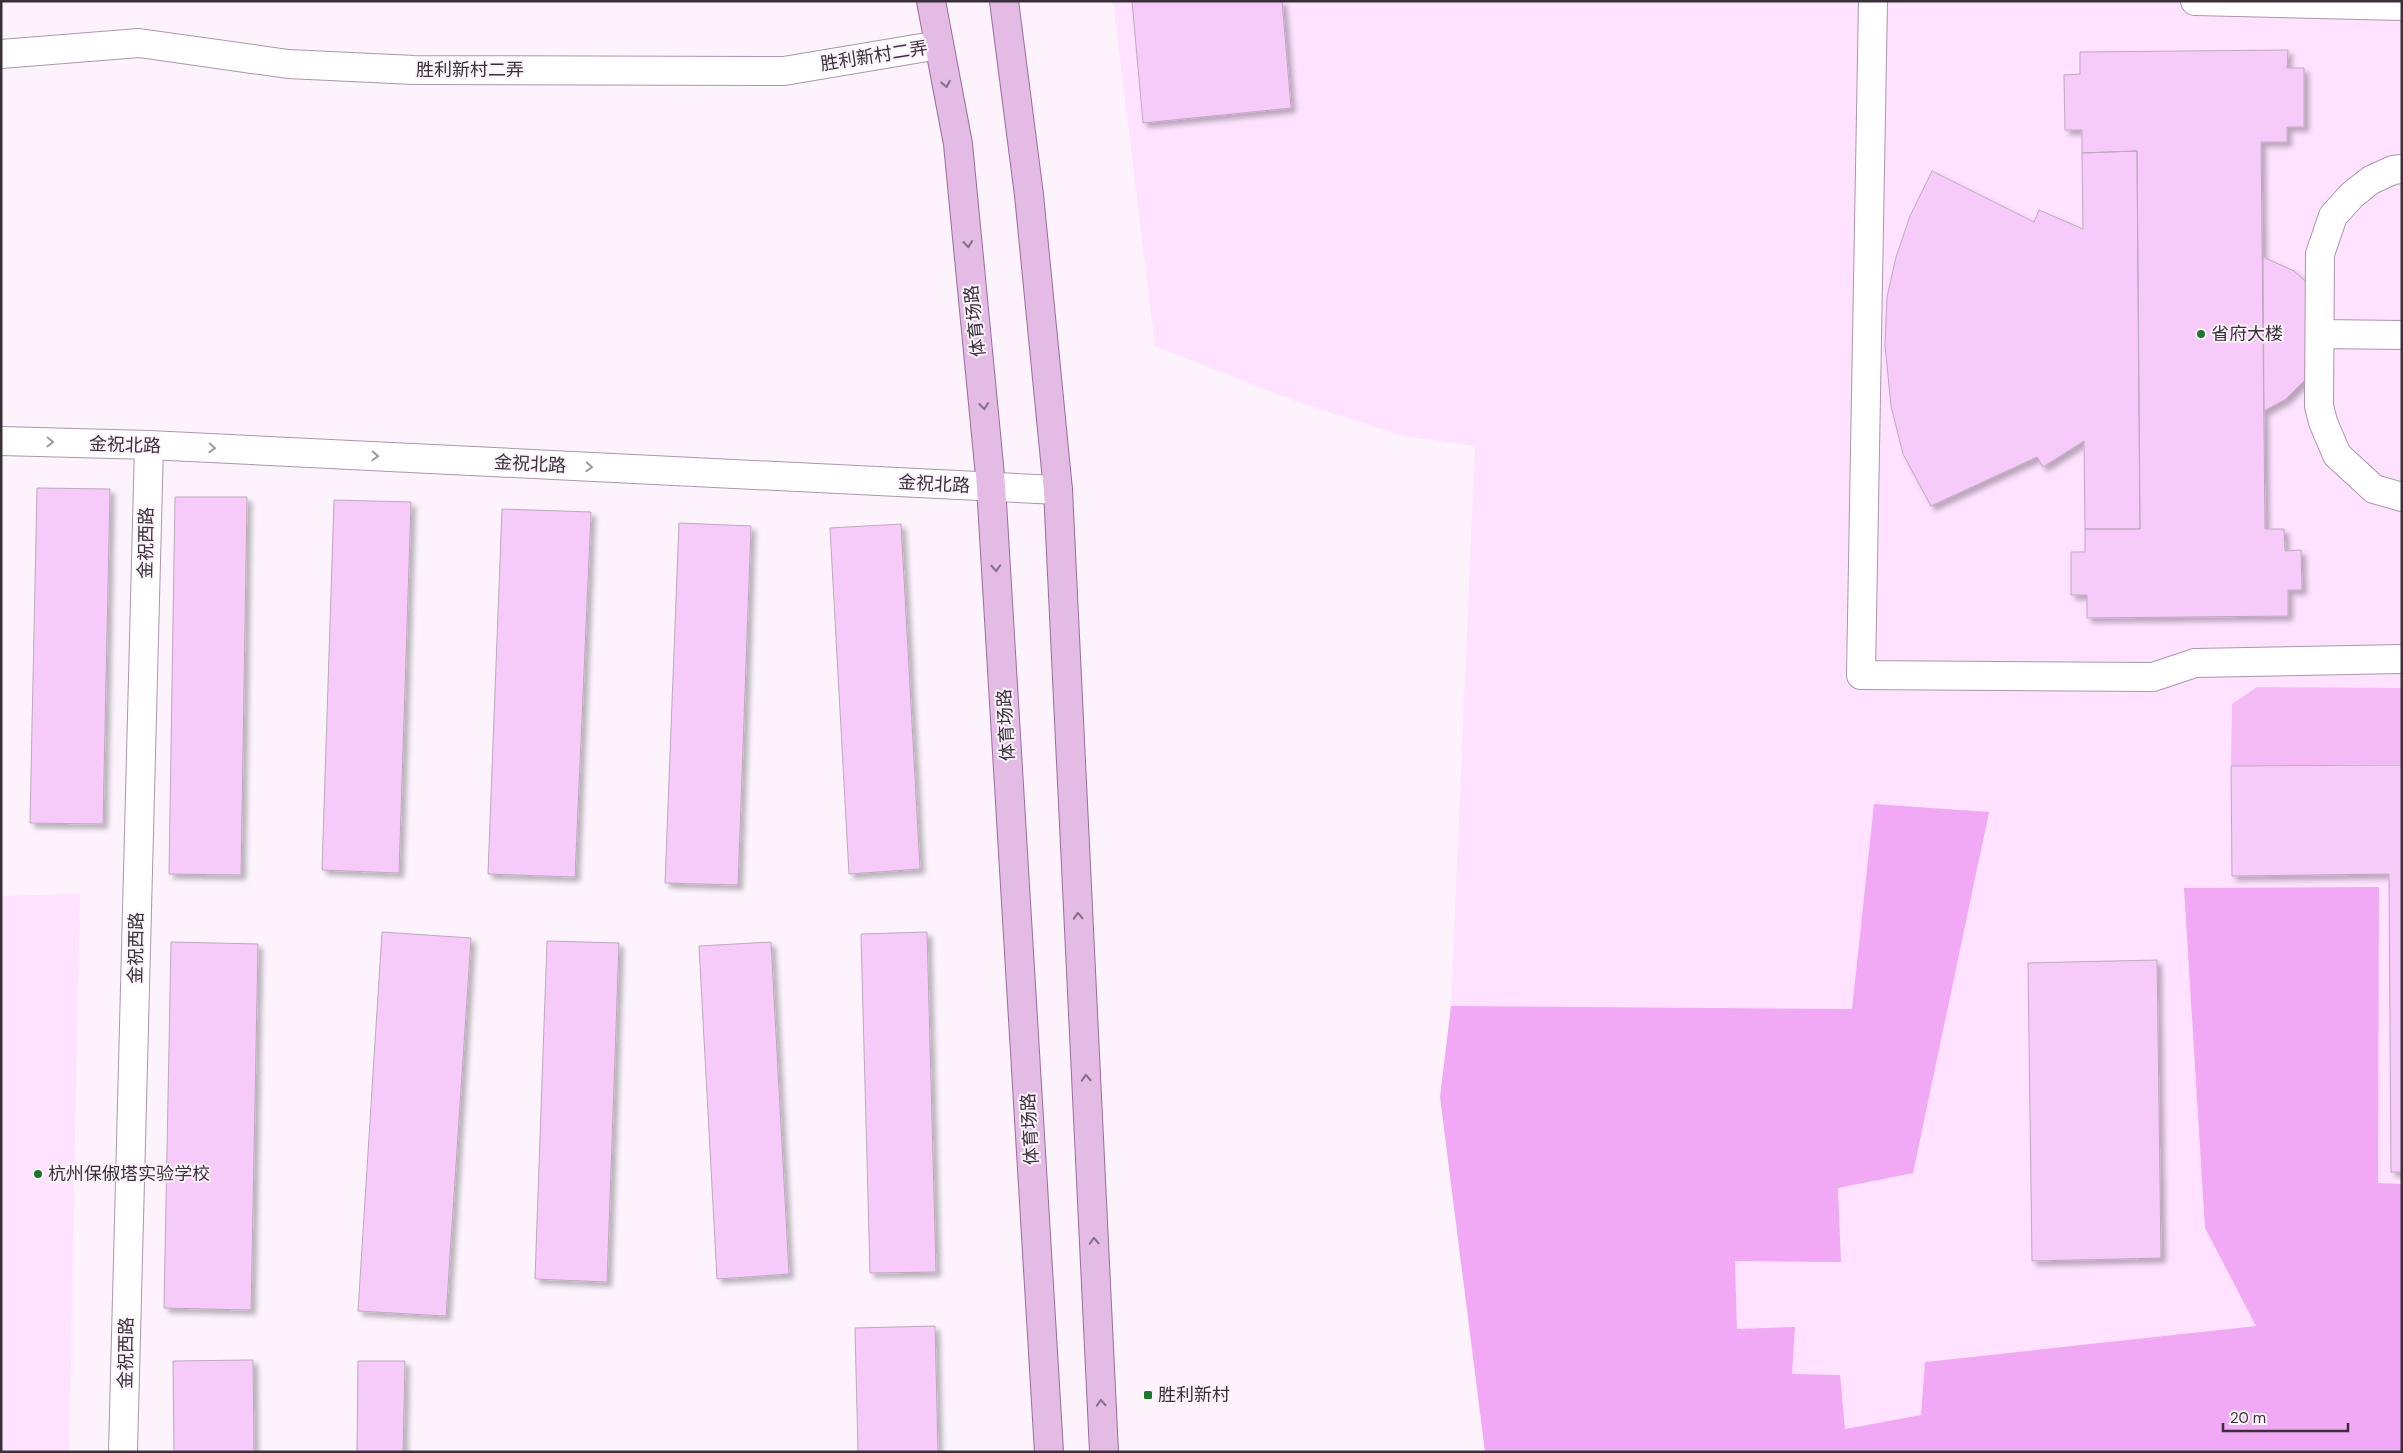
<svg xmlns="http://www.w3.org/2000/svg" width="2403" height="1453" font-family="'DM Sans','Noto Sans SC',sans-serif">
	<defs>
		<filter id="shadow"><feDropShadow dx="4.5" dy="4.5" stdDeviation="2.5" flood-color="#0004"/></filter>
	</defs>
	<rect width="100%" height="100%" fill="#fcf3fd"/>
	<path fill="#fee2ff" d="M1113 1H2402V1184H2378L2379 887 2205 1228 2256 1326 1925 1362 1921 1415 1845 1429 1792 1374 1737 1329 1735 1261 1841 1262 1838 1188 1874 804 1852 1009 1451 1006 1475 446 1402 436 1298 402 1155 346Z
		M80 894 69 1452H1V896Z"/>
	<path fill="#f3baf6" d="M2257 687 2402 688V764L2231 766 2232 704Z"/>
	<path fill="#f1a9f5" d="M1874 804 1989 812 1913 1173 1838 1188 1841 1262 1735 1261 1737 1329 1795 1327 1792 1374 1840 1375 1845 1429 1921 1415 1925 1362 2256 1326 2205 1228 2184 888 2379 887 2378 1183 2402 1184V1452H1485L1440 1097 1451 1006 1852 1009Z"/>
	<path fill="#f7cbf9" stroke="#bea9bf" filter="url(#shadow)" d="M1132 1H1282L1291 108 1143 123Z
		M2288 50 2287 68H2304V127H2287V142H2261L2265 529H2284L2285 551 2301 550 2302 590H2288V616L2087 618V595H2071V552H2085V529H2140L2137 151 2082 153V130H2065L2064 75 2080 74V52Z
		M2137 151 2140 529H2085L2084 441 2043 467 2037 457 1931 506 1903 454 1891 406 1885 345 1887 297 1896 257 1910 216 1932 171 2034 222 2039 210 2083 229 2082 153Z
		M2263 257 2294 271 2305 281 2314 297 2308 377 2286 399 2264 411Z
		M37 488 110 489 103 824 30 823Z
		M175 497H247L241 875 169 874Z
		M334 500 411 502 399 873 322 870Z
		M502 509 591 512 575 877 488 874Z
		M679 523 751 526 738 885 665 883Z
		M901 524 920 869 849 874 830 528Z
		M2402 765V1172H2391L2389 874 2232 876 2231 766Z
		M382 932 471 938 446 1316 358 1311Z
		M927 932 936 1272 870 1273 861 934Z
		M547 941 619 943 607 1282 535 1279Z
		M171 942 258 944 251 1310 164 1308Z
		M771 942 789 1274 717 1279 699 946Z
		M2157 960 2161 1258 2032 1261 2028 963Z
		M935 1326 938 1452H858L855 1328Z
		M253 1360 254 1452H174L173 1361Z
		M358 1361H405L403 1452H357Z"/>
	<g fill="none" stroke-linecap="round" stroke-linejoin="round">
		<g stroke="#ab96ac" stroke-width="30">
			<path id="minor" d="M1873 1 1861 675 2153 677 2195 663 2402 659
				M2195 1 2402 6
				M1 54 139 43 288 64 414 70 784 71 939 45
				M2402 169 2393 170 2371 180 2352 195 2333 216 2320 254 2319 406 2323 422 2337 455 2374 489 2402 497
				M2320 334 2402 335
				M1 441 149 445 1058 490
				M123 1452 149 445"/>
		</g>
		<g stroke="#9b6d9d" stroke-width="30">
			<path id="major" d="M931 1 958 144 991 486 1049 1452
				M1004 1 1029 195 1058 490 1104 1452"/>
		</g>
		<use href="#minor" stroke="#fff" stroke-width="28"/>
		<use href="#major" stroke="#e3bbe5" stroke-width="28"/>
	</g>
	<defs><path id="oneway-chevron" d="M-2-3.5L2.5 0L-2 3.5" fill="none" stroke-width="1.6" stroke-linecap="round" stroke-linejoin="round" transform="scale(1.25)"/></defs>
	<g stroke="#866f86">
		<use href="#oneway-chevron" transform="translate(946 84) rotate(79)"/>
		<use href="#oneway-chevron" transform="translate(968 244) rotate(84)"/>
		<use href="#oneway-chevron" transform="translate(984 406) rotate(84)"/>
		<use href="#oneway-chevron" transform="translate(996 568) rotate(87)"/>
		<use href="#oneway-chevron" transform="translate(1078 916) rotate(-93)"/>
		<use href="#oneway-chevron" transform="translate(1086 1078) rotate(-93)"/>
		<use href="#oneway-chevron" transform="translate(1094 1241) rotate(-93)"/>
		<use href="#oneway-chevron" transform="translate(1101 1403) rotate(-93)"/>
	</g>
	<g stroke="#9c989c">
		<use href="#oneway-chevron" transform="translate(50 442) rotate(1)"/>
		<use href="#oneway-chevron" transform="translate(212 448) rotate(3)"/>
		<use href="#oneway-chevron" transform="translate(375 456) rotate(3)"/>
		<use href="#oneway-chevron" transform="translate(589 467) rotate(3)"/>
	</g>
	<g fill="#1b7828" stroke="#fcf3fd" stroke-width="2">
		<circle cx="2201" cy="334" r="5"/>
		<circle cx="38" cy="1174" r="5"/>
		<rect x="1143" y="1390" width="10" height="10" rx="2.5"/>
	</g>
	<g text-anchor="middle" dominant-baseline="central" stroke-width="4" stroke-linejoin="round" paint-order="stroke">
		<g font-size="18" fill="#393039" stroke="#fcf3fd">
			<text transform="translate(874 56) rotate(-9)">胜利新村二弄</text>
			<text x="470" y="70">胜利新村二弄</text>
			<text transform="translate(975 321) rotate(-96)">体育场路</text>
			<text transform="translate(125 445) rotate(2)">金祝北路</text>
			<text transform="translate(530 464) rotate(3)">金祝北路</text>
			<text transform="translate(934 484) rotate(3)">金祝北路</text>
			<text transform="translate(146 543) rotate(-89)">金祝西路</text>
			<text transform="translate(1006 725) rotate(-93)">体育场路</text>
			<text transform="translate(136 948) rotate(-89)">金祝西路</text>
			<text transform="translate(1030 1129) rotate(-93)">体育场路</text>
			<text transform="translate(126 1353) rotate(-89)">金祝西路</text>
		</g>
		<g font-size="18" fill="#393039" stroke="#fcf3fd" text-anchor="start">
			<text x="2211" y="334">省府大楼</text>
			<text x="48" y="1174">杭州保俶塔实验学校</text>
			<text x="1158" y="1395">胜利新村</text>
		</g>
	</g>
	<rect width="2403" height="1453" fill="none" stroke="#393039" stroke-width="5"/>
	<path d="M2223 1423v8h125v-8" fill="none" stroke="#393039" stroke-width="2.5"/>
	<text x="2230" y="1423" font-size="15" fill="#393039" stroke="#fcf3fd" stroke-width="4" paint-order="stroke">20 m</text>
</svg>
